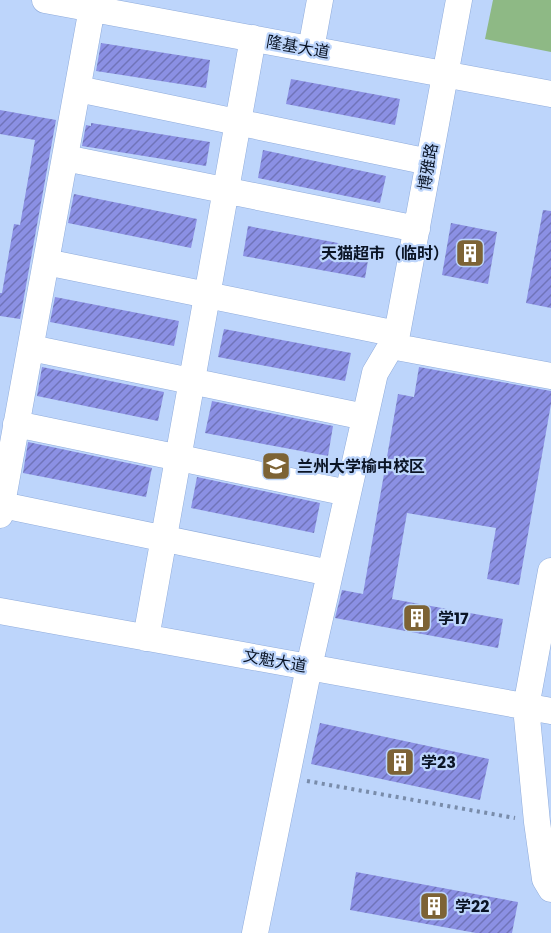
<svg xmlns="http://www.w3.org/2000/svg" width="551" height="933" font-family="Poppins,'Noto Sans SC',sans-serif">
	<defs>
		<pattern id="building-hatch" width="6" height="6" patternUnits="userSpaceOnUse" patternTransform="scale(1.5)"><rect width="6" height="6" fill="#8b90e4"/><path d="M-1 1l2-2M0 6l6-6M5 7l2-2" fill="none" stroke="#7074b9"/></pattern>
	</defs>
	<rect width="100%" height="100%" fill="#bdd5fb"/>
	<path fill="#8eb985" d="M493 0H551V52L485 39Z"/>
	<path fill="url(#building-hatch)" d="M101 43 210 60 206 88 96 71Z
		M291 79 400 99 395 125 286 104Z
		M0 110 56 120 20 319 0 316V293H2L14 224 20 225 35 140 0 134Z
		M91 123 210 142 206 166 82 146 86 125 91 126Z
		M263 150 386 176 380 203 258 178Z
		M74 194 197 219 191 248 68 223Z
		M543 210 551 211V308L526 303Z
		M451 223 497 232 488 284 442 275Z
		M248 226 370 249 365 278 243 256Z
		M55 297 179 321 174 346 50 322Z
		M224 329 351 353 345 381 218 357Z
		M42 367 164 392 158 421 37 396Z
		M419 367 551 391V404L519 585 487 579 496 528 407 513 392 599 503 619 498 648 335 618 342 590 363 594 398 394 414 397Z
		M212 401 333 426 328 456 205 433Z
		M28 442 152 468 146 497 23 473Z
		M197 477 320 503 314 533 191 508Z
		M320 723 489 759 480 800 311 764Z
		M356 872 518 902 512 933H476L350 910Z"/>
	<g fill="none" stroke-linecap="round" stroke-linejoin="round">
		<g stroke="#90acdb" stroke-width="27">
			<path id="minor" d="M45 0 551 94
				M459 0 397 334 391 346 551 376
				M311 49 320 0
				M78 89 429 162
				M65 158 417 229
				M46 262 397 334
				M31 348 365 417
				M16 424 348 493
				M2 505 330 573
				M0 515 92 8
				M551 571 526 707 537 822 545 879 551 889
				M0 611 551 711
				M146 638 253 38
				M255 933 309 667 375 373 391 346"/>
		</g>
		<path stroke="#798caa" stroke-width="4" stroke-dasharray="3 4.5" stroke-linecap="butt" d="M307 781 515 818"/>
		<use href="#minor" stroke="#fff" stroke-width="26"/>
	</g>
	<defs>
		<g id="building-square" transform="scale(1.5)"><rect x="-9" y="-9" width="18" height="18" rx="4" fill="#7d6335" stroke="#bdd5fb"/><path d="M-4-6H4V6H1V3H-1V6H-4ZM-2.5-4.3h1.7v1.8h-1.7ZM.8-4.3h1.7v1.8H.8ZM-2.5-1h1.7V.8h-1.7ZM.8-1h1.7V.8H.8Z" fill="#fff"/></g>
		<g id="university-square" transform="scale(1.5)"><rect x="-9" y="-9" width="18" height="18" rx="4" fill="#7d6335" stroke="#bdd5fb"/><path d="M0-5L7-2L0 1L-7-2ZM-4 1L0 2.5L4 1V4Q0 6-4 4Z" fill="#fff"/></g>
	</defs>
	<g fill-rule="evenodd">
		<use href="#building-square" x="470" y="253"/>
		<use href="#university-square" x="276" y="466"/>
		<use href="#building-square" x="417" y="618"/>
		<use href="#building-square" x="400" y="762"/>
		<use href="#building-square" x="434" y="906"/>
	</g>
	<g text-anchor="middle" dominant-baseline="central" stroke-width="4.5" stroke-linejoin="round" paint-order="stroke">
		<g font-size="16" fill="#0a1425" stroke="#bdd5fb">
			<text transform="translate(298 47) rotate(10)">隆基大道</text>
			<text transform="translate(428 167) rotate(-80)">博雅路</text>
			<text transform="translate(275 661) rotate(10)">文魁大道</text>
		</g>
		<g font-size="16" font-weight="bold" fill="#0a1425" stroke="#bdd5fb" text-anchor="start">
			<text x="449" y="253" text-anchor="end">天猫超市（临时）</text>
			<text x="297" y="466">兰州大学榆中校区</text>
			<text x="438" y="618">学17</text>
			<text x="421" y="762">学23</text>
			<text x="455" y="906">学22</text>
		</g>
	</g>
</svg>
